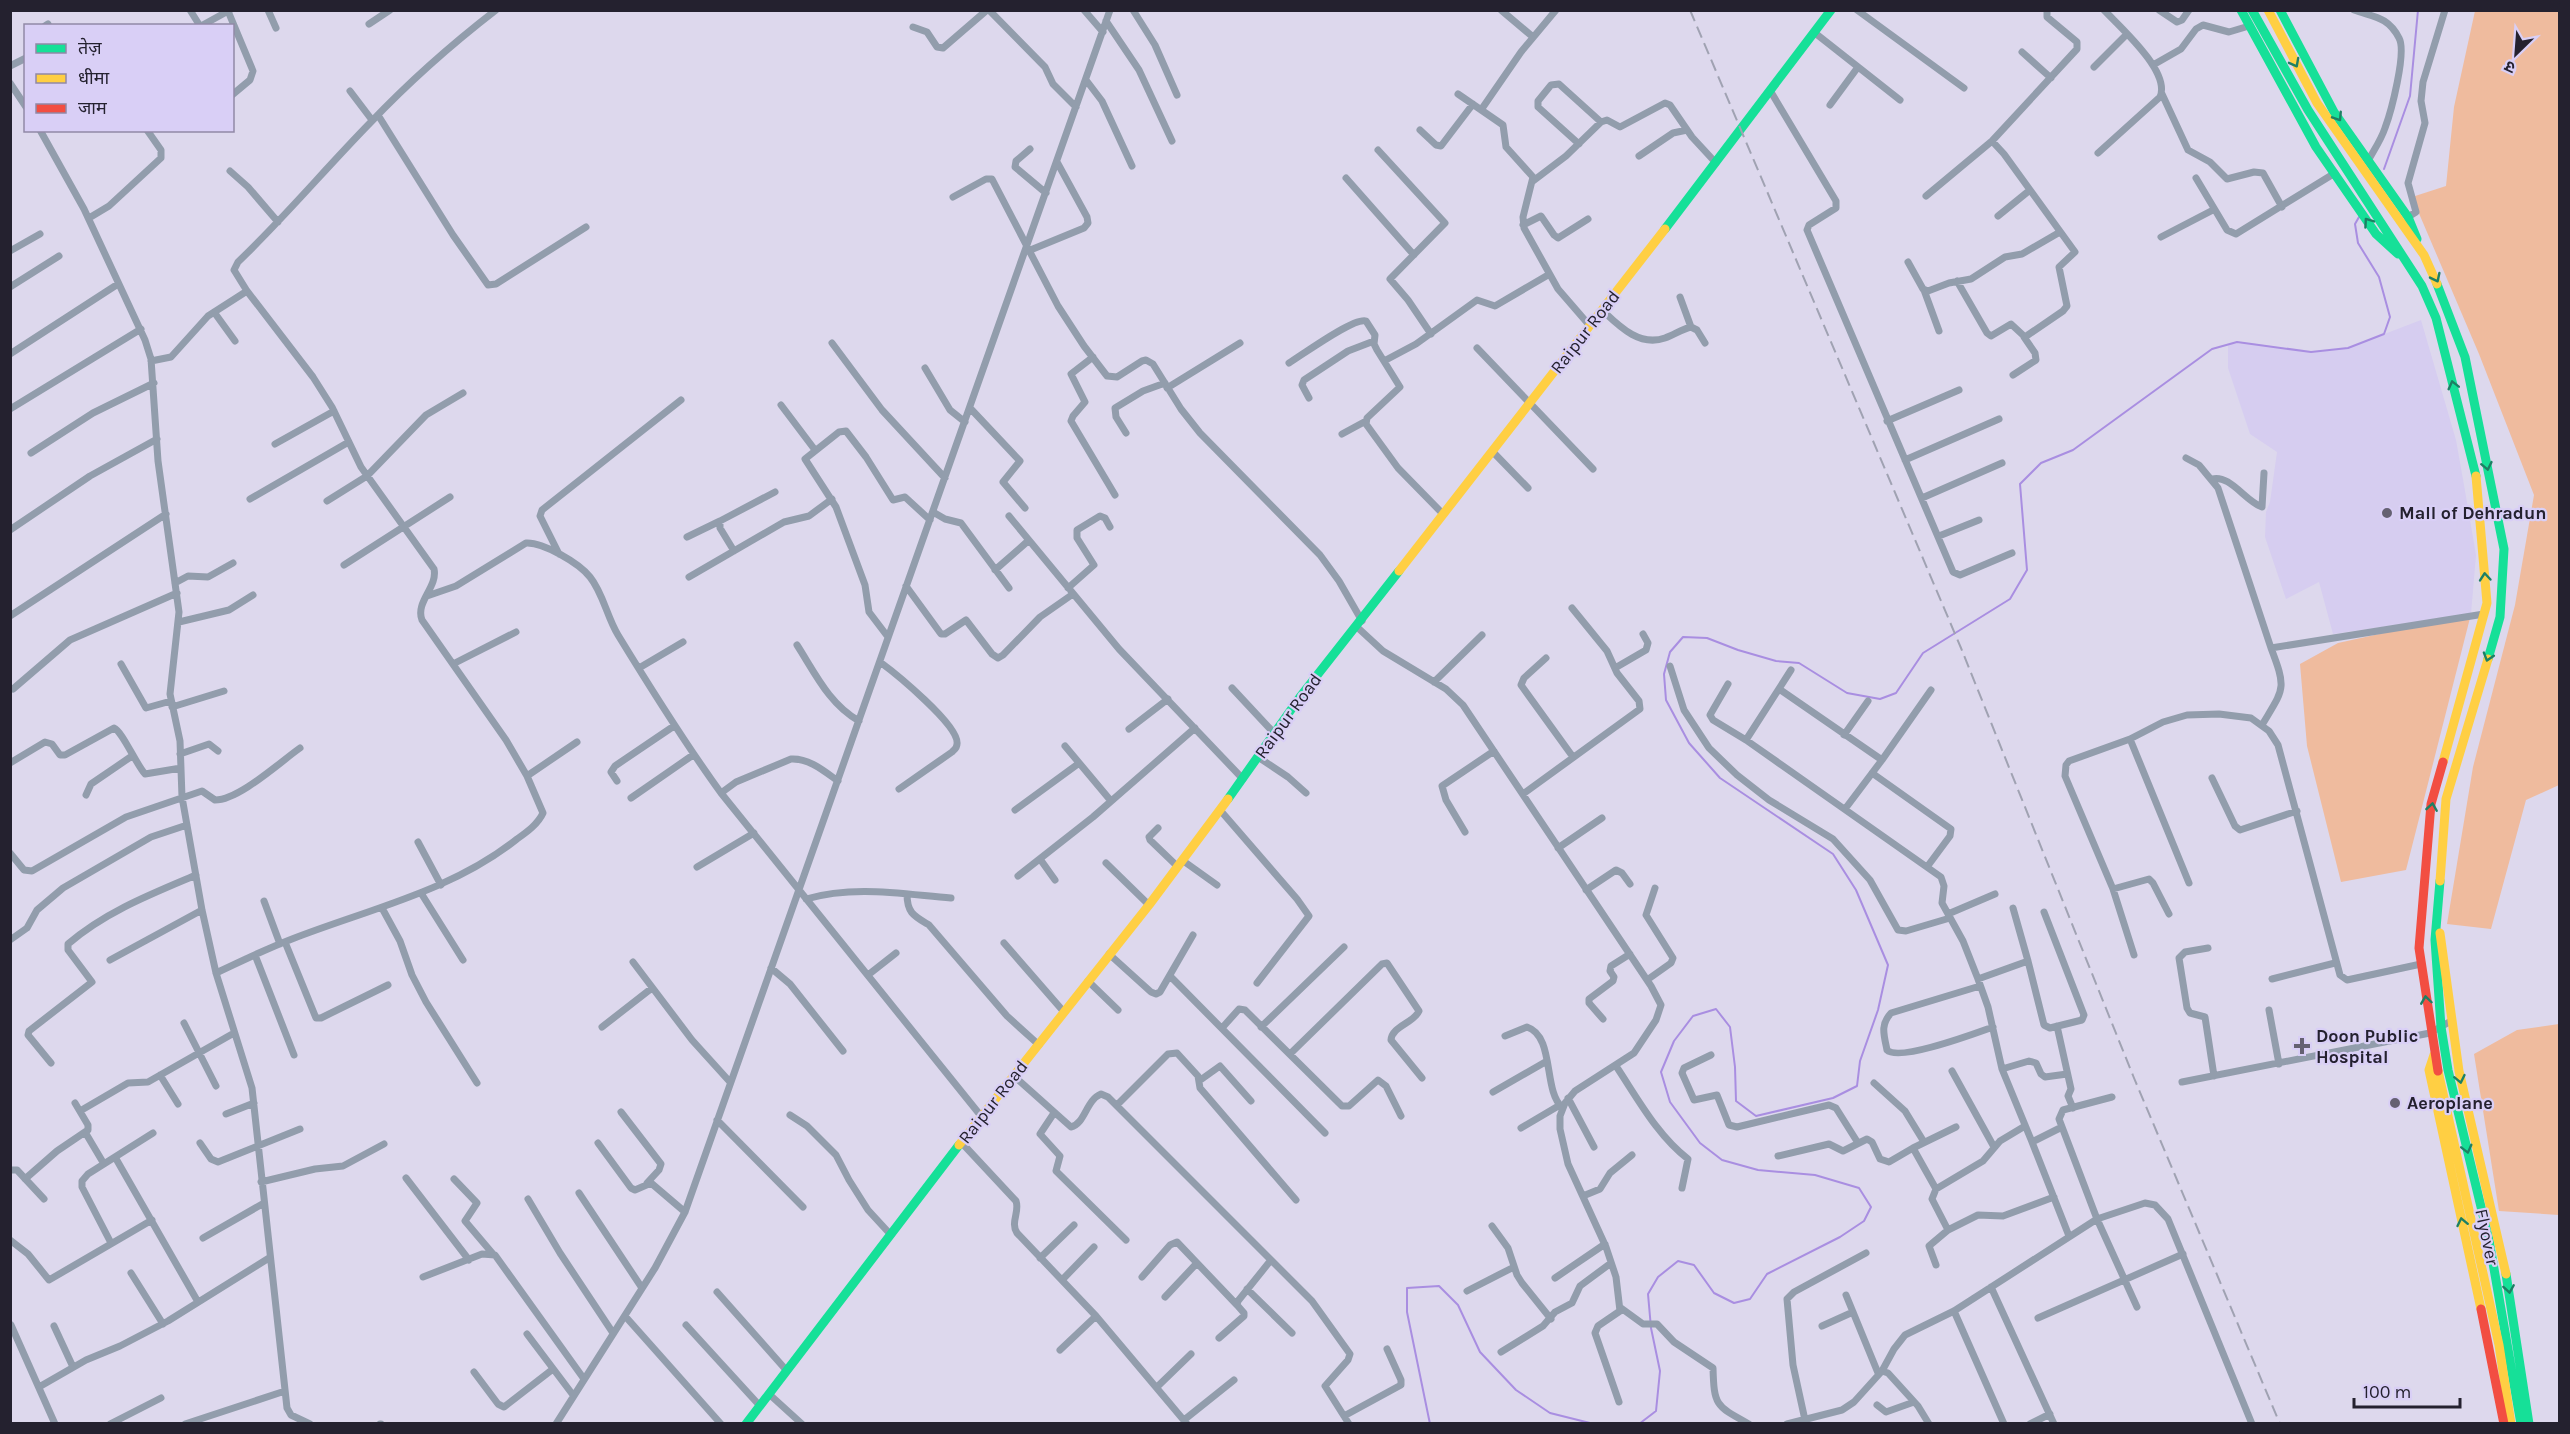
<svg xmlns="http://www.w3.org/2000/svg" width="2570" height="1434" font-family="Karla,'Noto Sans Devanagari',sans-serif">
	<rect width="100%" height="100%" fill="#ddd8ed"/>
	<path fill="#d6cdf0" d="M2421 320 2456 440 2464 485 2476 555 2471 614 2333 634 2319 582 2286 599 2265 537 2266 512 2270 502 2277 452 2250 434 2228 368V344L2250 343 2311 352 2348 348Z"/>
	<path fill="#efbb9e" d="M2475 11H2559V785L2526 800 2491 929 2447 924 2473 767 2515 605 2534 495 2479 354 2412 197 2446 186 2454 107Z
		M2471 614 2406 870 2341 882 2307 746 2300 664 2338 643Z
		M2559 1024V1215L2499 1211 2474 1054 2517 1030Z"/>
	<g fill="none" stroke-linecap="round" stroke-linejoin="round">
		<path stroke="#a98ee1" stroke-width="2" d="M2384 169 2410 96 2418 10
			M1430 1424 1407 1312V1288L1439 1286 1458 1305 1480 1352 1516 1390 1550 1413 1594 1424
			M1639 1424 1656 1411 1660 1371 1651 1328 1648 1294 1658 1277 1678 1261 1694 1265 1714 1293 1734 1303 1750 1299 1767 1274 1840 1237 1864 1221 1871 1207 1859 1188 1815 1175 1758 1170 1722 1160 1700 1143 1670 1102 1661 1072 1674 1041 1693 1016 1716 1009 1730 1027 1735 1067 1736 1101 1756 1116 1833 1098 1857 1086 1860 1061 1878 1010 1888 965 1856 890 1833 854 1720 778 1689 743 1666 700 1664 674 1670 652 1683 637 1707 638 1738 650 1776 661 1799 663 1847 693 1880 699 1896 693 1923 653 2010 599 2027 570 2020 484 2041 463 2073 450 2212 349 2237 342 2311 352 2348 348 2384 334 2390 317 2379 277 2358 243 2355 224 2359 217"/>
		<path stroke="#929dac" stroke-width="7" d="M190 10 200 26
			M268 10 276 28
			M989 10 1045 67 1053 84 1076 107
			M1084 10 1103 32
			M1133 10 1155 45 1177 95
			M1501 10 1533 37
			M1857 10 1964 88
			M2159 10 2177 22 2182 20 2189 10
			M2354 10C2373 17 2388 16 2399 38 2407 52 2391 112 2385 128 2381 140 2374 150 2368 161
			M228 11 253 71 250 80 232 95
			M1106 21 1139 70 1172 141
			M369 24 390 10
			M45 26 48 24
			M201 26 230 10
			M913 27 927 32 937 47 943 48 987 10
			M1815 33 1900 100
			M2022 52 2051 78
			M2153 65 2181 49 2196 29 2203 25 2229 32 2249 26
			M10 66 26 58
			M2094 67 2127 34
			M1086 80 1102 101 1132 166
			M10 83 26 107
			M350 91 372 120
			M1771 92 1836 201V208L1809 225 1807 230 1953 572 1960 575 2012 553
			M1458 94 1503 125 1506 147 1533 177 1523 217 1524 228 1558 289 1590 326
			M2162 94 2188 150 2210 162 2227 179 2254 172 2263 173 2282 207
			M1830 105 1858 67
			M1481 110 1521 52 1556 10
			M378 115 453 235 488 285 496 284 586 227
			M40 130 84 209 145 340 151 359 158 461 179 612 170 694 180 741 182 797 202 910 216 973 252 1088 287 1408 291 1415 310 1424
			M1420 130 1436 145 1441 146 1473 104
			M1579 144 1538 107V101L1551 85 1559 84 1601 122
			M1030 149 1016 161 1015 167 1046 193
			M1378 150 1445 223 1390 279 1408 300 1431 334
			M2098 153 2160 97C2171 72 2121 28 2104 10
			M1639 156 1673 133 1687 130
			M230 171 248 187 278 222
			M1346 178 1414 255
			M2196 178 2227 230 2236 234 2335 173
			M1533 181 1566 156 1601 122 1607 120 1620 127 1665 103 1670 105 1692 137 1716 163
			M1926 196 1992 141 2077 49V42L2047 17V10
			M953 197 986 179H992L1058 306 1084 346 1107 376 1117 377 1142 361 1146 360 1153 364 1181 409 1200 433 1320 555 1339 581 1362 621
			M1998 216 2030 190
			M2408 217 2416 212 2408 183 2425 123 2421 101 2423 82 2445 10
			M89 218 109 206 161 158V150L147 130
			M1523 225 1541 216 1554 235 1558 238 1588 219
			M2161 237 2213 210
			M10 251 40 234
			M1028 251 1084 228 1088 223 1087 217 1057 162
			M1908 262 1923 289 1928 291 1949 283 1971 279 2005 257 2022 254 2060 232
			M1957 281 1987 333 1991 336 2011 324 2025 337 2063 311 2067 306 2059 267 2075 252 2004 154 1992 141
			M10 287 59 256
			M1924 290 1939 331
			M1680 297 1691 327
			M1602 310C1619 326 1639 347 1665 338 1674 335 1682 329 1691 327L1697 330 1705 343
			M214 312 235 341
			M832 343 882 410 945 478
			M1477 348 1593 469
			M10 354 118 284
			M1093 357 1071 374 1085 402 1073 416 1071 421 1115 495
			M151 361 171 357 208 316 247 291
			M1384 361 1416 344 1477 300 1495 306 1548 275
			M1289 363C1302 355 1354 317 1366 321L1375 335 1374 344 1377 350 1400 387 1367 418 1366 424 1398 468 1442 513
			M925 368 950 410 965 422
			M2013 375 2036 360 2035 353 2024 337
			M1167 388 1240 343
			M1309 398 1302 385 1304 380 1348 351 1374 341
			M781 405 815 450
			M970 408 1020 461 1003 482 1025 508
			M10 409 141 329
			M1887 421 1959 390
			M1126 433 1116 417 1115 408 1143 391 1165 383
			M1342 434 1366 421
			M275 444 334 411
			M1492 451 1528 488
			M31 453 93 413 154 383
			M2186 458 2199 465 2218 488 2271 648 2484 614
			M1905 460 1999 419
			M2212 479C2230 474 2245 501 2262 507L2264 473
			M1922 498 2002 463
			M250 499 347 443
			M327 501 367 476 426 415 463 393
			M933 512 945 519 961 523 1009 588
			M1009 516 1119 649 1243 779
			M10 530 90 476 157 439
			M1939 536 1979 520
			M687 537 720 521
			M734 551 720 528V521L775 492
			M559 554 540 516 542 510 681 400
			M344 565 450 497
			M995 570 1028 541
			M689 577 784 522 809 516 832 499
			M175 583 188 576 208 577 233 563
			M906 586 941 634H945L966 620 992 654 998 658 1003 655 1040 617 1073 594
			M1068 588 1094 565 1077 538V530L1100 516 1105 518 1110 527
			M427 596 456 586 526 543C543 542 579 563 590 577 603 593 607 617 618 635 651 689 684 742 721 793L981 1116
			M10 616 166 514
			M179 622 229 610 253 595
			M1357 627 1383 651 1446 689 1463 705 1651 986 1661 1005 1656 1020 1634 1053 1575 1091 1565 1103 1560 1116V1129L1568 1164 1606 1247 1616 1277 1620 1311 1598 1326 1595 1333 1619 1402
			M888 637 869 612 865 585 836 507 805 459 839 432 846 431 866 457 893 500 905 497 930 520
			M797 645C815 673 829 704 859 721
			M1546 658 1524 678 1521 685 1573 757
			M880 662C895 673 960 726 957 744 957 748 955 749 952 752L899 789
			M121 664 146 708 171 701
			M453 664 516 632
			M1670 666 1684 710 1709 748 1737 775 1769 800 1833 839 1870 880 1898 930 1906 931 1950 918
			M639 668 683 642
			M1615 668 1646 650 1648 643 1643 634
			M1434 682 1482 635
			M1728 684 1710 715 1713 720 1746 740 1941 877 1944 886 1942 903 1963 941 1978 979 1988 1007 2002 1069 2032 1142
			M1232 688 1274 733
			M13 689 70 640 177 593
			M1779 689 1882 760 1845 809
			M172 707 224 691
			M2262 725C2284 688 2287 690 2271 648
			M1129 729 1168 699
			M1844 735 1868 701
			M2130 739 2189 883
			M1746 740 1791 670
			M1065 746 1111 801
			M180 754 209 744 218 751
			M1258 757 1288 777 1306 793
			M1882 760 1931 690
			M10 763 45 742 52 744 60 755H65L114 728C122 731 136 764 145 774L181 768
			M1872 773 1951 829 1950 836 1927 867
			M527 776 577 742
			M2212 778 2235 826 2240 830 2297 811
			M617 781 611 772 615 766 674 726
			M721 793 736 782 791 759C809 758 824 771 838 781
			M1523 794 1640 709 1639 701 1617 673 1607 651 1572 608
			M86 795 91 784 132 756
			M631 798 693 755
			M1015 810 1078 764
			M1220 810 1297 899 1309 916 1257 983
			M1158 828 1149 837 1150 840 1177 866
			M1465 832 1446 800 1442 786 1494 751
			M418 842 441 885
			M1558 848 1602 818
			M10 853 24 870 32 871 126 817 202 791 215 800C239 800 280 762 300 748
			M1040 859 1055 880
			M1182 860 1217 885
			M1106 863 1149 905
			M697 867 754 833
			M1018 876 1093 817 1195 728
			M2113 889 2149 879 2153 883 2169 914
			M1586 890 1616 870 1622 873 1630 884
			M421 893 463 960
			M907 894C907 913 914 916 929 925L1007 1016 1039 1045
			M806 899C854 885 902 894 951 898
			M264 901 280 944
			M382 908 400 941 412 975 426 1002 477 1083
			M1948 914 1995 894
			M10 940 27 928 37 910 63 888 151 837 187 825
			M285 942 316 1018H321L388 985
			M1004 943 1064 1012
			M2208 948 2185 952 2179 958 2187 1008 2190 1013 2205 1017 2214 1076
			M1109 954 1151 992 1156 994 1160 992 1193 935
			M255 955 294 1055
			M2134 955 2113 889 2065 776 2066 765 2069 761 2130 739 2163 722 2187 715 2219 714 2251 718 2269 731 2278 745 2340 975 2347 980 2421 964
			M110 960 202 910
			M2028 961 2044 1025 2050 1028 2082 1020 2084 1015 2044 912
			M633 962 692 1040 730 1082
			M771 968 790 984 843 1051
			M216 973C241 961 266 949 292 939 369 909 452 891 517 839 527 832 538 824 543 813L527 776 506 740 422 620C415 602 438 587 434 569L361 467 332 407 313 377 247 291 234 270 238 262C284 218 325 169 370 123 408 83 452 44 496 10
			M868 975 896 953
			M1170 976 1325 1133
			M1978 979 2028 961 2013 908
			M2272 979 2335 963
			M1647 980 1671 963 1673 958 1646 915 1655 888
			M1088 981 1118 1010
			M1980 986 1891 1013C1880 1025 1884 1035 1887 1050 1899 1062 1976 1033 1993 1027
			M2269 1010 2279 1064
			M1603 1019 1589 1003V999L1613 981 1614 977 1610 971 1611 966 1630 954
			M184 1023 216 1086
			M2057 1026 2071 1089 2068 1096 2073 1108
			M602 1027 652 988
			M1261 1027 1344 947
			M1222 1028 1239 1009 1245 1010 1342 1106H1349L1378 1080 1386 1086 1401 1116
			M1505 1036 1527 1027C1555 1036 1543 1091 1562 1107
			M1290 1054 1382 964 1387 963 1419 1011C1414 1023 1392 1026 1391 1040L1422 1078
			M1711 1055 1684 1068 1682 1073 1694 1100 1717 1095 1729 1125 1737 1127 1829 1105 1836 1108 1858 1143
			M51 1063 28 1035 29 1031 92 982 68 950V944C105 912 151 894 196 875
			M1616 1066C1638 1099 1657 1135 1688 1159L1682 1188
			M2002 1069 2029 1061 2036 1063 2041 1074 2045 1077 2067 1074
			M1952 1071 1994 1147
			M160 1075 178 1104
			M1014 1076 1071 1127C1085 1124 1086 1100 1101 1094L1108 1097 1312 1301 1350 1354 1348 1360 1325 1386 1349 1424
			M1199 1081 1220 1066 1251 1101
			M2182 1082 2430 1033 2451 1021
			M1874 1083 1905 1111 1924 1142
			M1493 1092 1547 1061
			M2112 1097 2063 1110 2059 1119 2097 1219 2137 1307
			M1568 1098 1594 1147
			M1117 1105 1168 1054 1177 1053 1198 1076 1200 1088 1296 1200
			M80 1111 128 1083 148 1082 234 1033
			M621 1112 661 1164 659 1170 647 1183
			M1054 1113 1040 1134 1060 1156 1056 1171 1126 1240
			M226 1114 254 1103
			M790 1115 807 1126 836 1155 849 1180 868 1210 891 1235
			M717 1120 803 1207
			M2062 1127 2032 1142 2069 1236
			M1521 1128 1560 1105
			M85 1132 104 1164
			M961 1142 1016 1201C1020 1212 1010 1222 1017 1233L1096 1316 1187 1424
			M200 1143 211 1159 218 1162 300 1129
			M598 1143 631 1188 635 1190 651 1183 685 1212
			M1778 1156 1829 1144 1843 1151 1867 1139 1872 1142 1880 1159 1889 1162 1913 1148
			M115 1157 198 1302
			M10 1170H17L44 1199
			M406 1178 469 1260
			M25 1179 57 1151 88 1130V1125L75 1103
			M454 1179 477 1203 465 1221 493 1254
			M261 1182 315 1169 343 1166 384 1144
			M1936 1189 1913 1148 1956 1127
			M579 1193 642 1288
			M1583 1196 1600 1189 1610 1173 1632 1155
			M528 1199 560 1253 613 1333
			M1492 1226 1508 1248 1517 1275 1522 1283 1551 1319
			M1948 1230 1932 1199 1936 1189 1983 1161 2000 1141 2025 1126
			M203 1238 264 1203
			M10 1240 28 1254 49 1280 152 1220
			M111 1243 82 1187V1181L88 1174 153 1133
			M1040 1258 1074 1225
			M1936 1265 1929 1246 1948 1230 1978 1215 2003 1216 2054 1197
			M131 1273 163 1324
			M423 1277 482 1254 495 1255 584 1379
			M1142 1277 1170 1245 1177 1242 1237 1305
			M1555 1278 1605 1244
			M1062 1280 1094 1247
			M1991 1287 2054 1424
			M1247 1289 1292 1333
			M1467 1291 1514 1267
			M717 1292 787 1371
			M1846 1295 1878 1373
			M1165 1297 1197 1263
			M1621 1308 1643 1324H1657L1674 1342 1713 1368C1714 1406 1716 1406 1749 1424
			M1954 1311 2004 1424
			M625 1316 721 1424
			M2038 1318 2183 1254
			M11 1325 55 1424
			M686 1325 760 1406
			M54 1326 73 1367
			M1822 1326 1853 1312
			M527 1334 573 1395
			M1219 1338 1244 1316V1313L1237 1305 1238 1301 1271 1260
			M1060 1350 1096 1316
			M1501 1352 1543 1326 1555 1312 1572 1303 1580 1286 1611 1263
			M1882 1371 1894 1349 1905 1335 1954 1311 2097 1219 2145 1203 2155 1205 2168 1219 2252 1424
			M474 1372 498 1404 504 1407 553 1369
			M39 1387 86 1360 120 1346 168 1321 269 1258
			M1157 1387 1191 1354
			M769 1394 802 1424
			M1877 1405 1886 1412 1914 1402
			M1344 1416 1401 1385V1380L1387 1349
			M1184 1420 1234 1380
			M1805 1420 1793 1365 1787 1299 1794 1292 1866 1253
			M110 1424 161 1398
			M185 1424 285 1391
			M380 1424H381
			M556 1424 655 1268 685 1212 1110 10
			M1787 1424 1842 1410 1854 1402 1882 1371 1888 1373 1918 1406 1929 1424
			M2030 1424 2050 1414"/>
		<path stroke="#16e098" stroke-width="9" d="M2241 10 2316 147 2376 234 2398 254
			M2252 10 2308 110 2422 286 2436 318 2476 476
			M2280 10 2334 112 2408 217 2417 239
			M1665 229 1831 10
			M2437 284 2465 357 2504 549 2500 617 2488 659
			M1228 799 1300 697 1399 571
			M2440 881 2435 940 2441 1027 2448 1070 2489 1240 2521 1424
			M2506 1274 2529 1424
			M746 1424 959 1145"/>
		<path stroke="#ffcf43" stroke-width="9" d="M2268 10 2317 103 2424 255 2437 284
			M1399 571 1665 229
			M2443 762 2487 603 2476 476
			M2440 881 2446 799 2488 659
			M2440 933 2459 1071 2506 1274
			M2434 1055 2429 1070 2481 1309
			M2438 1071 2499 1345 2511 1424
			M959 1145 1149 905 1228 799"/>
		<path stroke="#f24e42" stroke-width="9" d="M2438 1071 2419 948 2431 804 2443 762
			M2481 1309 2504 1424"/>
		<path stroke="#a0a2b2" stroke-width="2" stroke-dasharray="12 6" stroke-linecap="butt" d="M1690 10 1961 648 2134 1078 2280 1424"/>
	</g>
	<defs><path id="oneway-chevron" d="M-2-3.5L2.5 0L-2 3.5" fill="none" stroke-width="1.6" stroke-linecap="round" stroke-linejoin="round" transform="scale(1.5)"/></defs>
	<g stroke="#1d8064">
		<use href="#oneway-chevron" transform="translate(2295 63) rotate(62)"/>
		<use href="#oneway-chevron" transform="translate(2338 117) rotate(57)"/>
		<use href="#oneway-chevron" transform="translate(2368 222) rotate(-125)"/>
		<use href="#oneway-chevron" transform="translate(2436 278) rotate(64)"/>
		<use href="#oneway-chevron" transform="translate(2453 385) rotate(-104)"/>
		<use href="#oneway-chevron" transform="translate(2487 466) rotate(78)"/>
		<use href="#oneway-chevron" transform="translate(2485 577) rotate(-95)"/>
		<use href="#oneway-chevron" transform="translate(2488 657) rotate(107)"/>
		<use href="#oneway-chevron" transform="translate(2432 807) rotate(-81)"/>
		<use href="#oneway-chevron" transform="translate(2426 1000) rotate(-98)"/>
		<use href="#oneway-chevron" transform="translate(2460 1079) rotate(78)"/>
		<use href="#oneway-chevron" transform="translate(2467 1149) rotate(76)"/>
		<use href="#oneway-chevron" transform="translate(2462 1222) rotate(-102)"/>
		<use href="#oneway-chevron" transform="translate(2509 1289) rotate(81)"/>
	</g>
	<g fill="#656172" stroke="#d9cff6" stroke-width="2">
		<circle cx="2387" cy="513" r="6"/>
		<path d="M2299 1037h6v6h6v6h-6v6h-6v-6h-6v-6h6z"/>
		<circle cx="2395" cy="1103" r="6"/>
	</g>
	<g text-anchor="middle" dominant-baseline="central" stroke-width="4.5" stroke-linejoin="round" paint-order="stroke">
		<g font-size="18" fill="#24212f" stroke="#d9cff6">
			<text transform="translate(1585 332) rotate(-52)">Raipur Road</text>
			<text transform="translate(1288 716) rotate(-54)">Raipur Road</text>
			<text transform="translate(993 1102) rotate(-52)">Raipur Road</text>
			<text transform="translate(2487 1237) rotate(78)">Flyover</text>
		</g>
		<g font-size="18" font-weight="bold" fill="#24212f" stroke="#d9cff6" text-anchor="start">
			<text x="2399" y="513">Mall of Dehradun</text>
			<text x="2316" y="1036">Doon Public<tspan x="2316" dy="21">Hospital</tspan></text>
			<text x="2407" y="1103">Aeroplane</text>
		</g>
	</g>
	<rect width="2570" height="1434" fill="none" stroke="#24212f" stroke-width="24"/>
	<rect x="24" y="24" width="210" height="108" fill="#d9cff6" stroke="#9189a6" stroke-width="1.5"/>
	<rect x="36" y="44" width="30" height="9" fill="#16e098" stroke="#9189a6" stroke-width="1.5"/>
	<text x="78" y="54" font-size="18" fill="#24212f">तेज़</text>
	<rect x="36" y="74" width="30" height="9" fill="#ffcf43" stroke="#9189a6" stroke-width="1.5"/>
	<text x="78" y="84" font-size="18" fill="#24212f">धीमा</text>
	<rect x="36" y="104" width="30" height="9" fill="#f24e42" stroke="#9189a6" stroke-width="1.5"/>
	<text x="78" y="114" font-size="18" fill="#24212f">जाम</text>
	<g transform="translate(2516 54) rotate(205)" stroke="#d9cff6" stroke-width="4.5" paint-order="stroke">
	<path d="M0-4.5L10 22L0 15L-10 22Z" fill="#24212f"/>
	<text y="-9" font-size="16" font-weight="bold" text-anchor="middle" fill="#24212f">उ</text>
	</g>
	<path d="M2354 1398v9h106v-9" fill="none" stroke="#24212f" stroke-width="3"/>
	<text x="2363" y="1398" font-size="18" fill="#24212f" stroke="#d9cff6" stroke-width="4.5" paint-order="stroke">100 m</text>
</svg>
